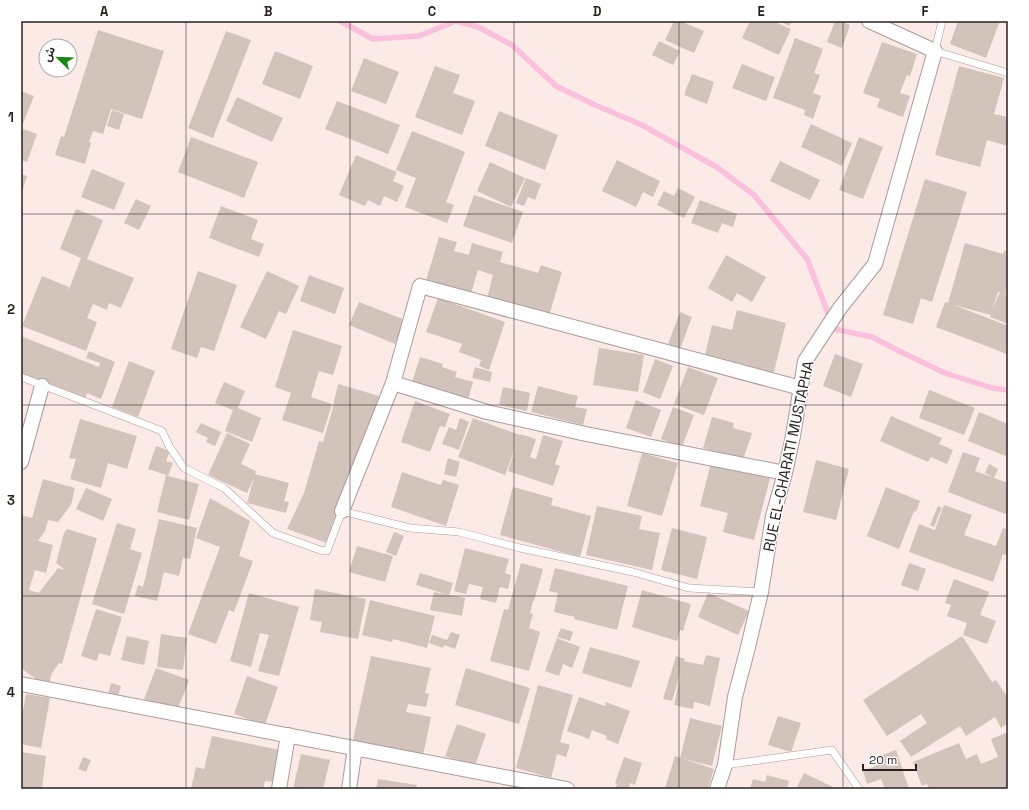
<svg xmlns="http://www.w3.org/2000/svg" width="1029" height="810" font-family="'Space Grotesk','Noto Sans Arabic',sans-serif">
	<rect width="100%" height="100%" fill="#fceae7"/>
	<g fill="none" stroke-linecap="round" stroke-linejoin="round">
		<path stroke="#fcbfde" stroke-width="5.5" d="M340 21 373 39 419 36 456 21
			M456 21 478 27 512 45 556 86 595 105 642 125 718 168 754 195 807 259 834 329 872 337 899 351 945 373 992 388 1008 390"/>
	</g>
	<path fill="#d2c3bb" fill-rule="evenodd" d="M674 21H680L704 31 694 53 665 40Z
		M750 21H773L791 29 779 55 742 38Z
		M780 21H792L789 26Z
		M835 21H839L850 25 842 48 827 42Z
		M958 21H1000L986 58 950 44Z
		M98 30 164 51 142 119 111 109 103 134 93 131 89 142 91 143 85 164 55 155 61 136 64 137Z
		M226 31 251 40 213 138 188 128Z
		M795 38 823 49 814 73 820 75 813 93 821 96 813 119 804 115 805 110 773 98Z
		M659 41 680 51 673 65 652 55Z
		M882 42 917 54 910 76 907 75 900 93 910 96 903 117 877 107 880 99 863 93Z
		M275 51 313 66 300 99 262 84Z
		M364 58 399 72 386 104 351 91Z
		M742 64 775 77 766 101 732 88Z
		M435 66 460 75 453 93 475 101 462 135 415 117Z
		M959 66 1004 78 994 114 1008 117V146L987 140 980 167 935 155Z
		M692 74 714 82 707 104 684 95Z
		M21 91 34 96 22 126H21Z
		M237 97 283 118 272 142 226 121Z
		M337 101 400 125 388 154 325 129Z
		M112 110 124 114 119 130 107 126Z
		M499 111 558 135 545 170 485 146Z
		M811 124 852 143 842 166 801 147Z
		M23 129 37 134 27 162 21 160V136Z
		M412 131 465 152 446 202 454 205 447 223 405 207 416 178 396 170Z
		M191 137 258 162 244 198 178 172Z
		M859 137 883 147 863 199 839 190Z
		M356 155 397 172 393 181 404 186 397 202 384 196 380 206 368 200 365 206 339 195Z
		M617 160 660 181 653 197 643 192 636 207 602 191Z
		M780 161 820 180 810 200 770 181Z
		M490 162 525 178 511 207 477 191Z
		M92 169 125 183 114 210 81 197Z
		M21 174 27 176 21 195Z
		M526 178 541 184 535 200 528 197 524 206 516 203Z
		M925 179 967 192 932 302 921 298 913 324 883 315Z
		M678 188 695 197 684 218 657 205 664 191 674 196Z
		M474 195 523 212 512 243 463 226Z
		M136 199 151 206 139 230 124 223Z
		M700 200 737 214 733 227 722 223 718 233 691 223Z
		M221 206 258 220 251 239 264 244 259 257 209 238Z
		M76 209 103 220 87 259 134 278 121 308 109 303 107 310 93 304 87 318 97 322 86 351 22 326 42 276 69 287 68 292 81 258 60 249Z
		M439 237 457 242 454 251 469 255 472 243 503 252 500 262 538 273 541 265 562 272 549 316 487 298 493 275 478 270 470 297 425 284Z
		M965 243 1003 254 1004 251 1008 252V295L1002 293 1008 296V324L990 317 991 315 954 305 1008 326V352L1007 354 936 327 945 302 948 303ZM998 292H1000L992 310Z
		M726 255 766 277 752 302 737 293 732 302 708 288Z
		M198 271 237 285 214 351 201 347 197 358 171 349Z
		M267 271 299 286 286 314 279 311 266 339 240 327Z
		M309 275 344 288 335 314 300 301Z
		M438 298 505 322 489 370 479 366 481 360 459 352 462 344 426 332Z
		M359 302 405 320 395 344 349 325Z
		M737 310 786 323 773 376 704 359 712 325 732 330Z
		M680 312 692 317 680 349 668 344Z
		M293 330 342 346 333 375 319 371 311 397 332 404 323 433 282 420 291 393 275 387Z
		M23 337 99 367 100 363 86 358 89 351 115 362 101 399 87 393 85 399 21 376V341Z
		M599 348 644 355 638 392 593 385Z
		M835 354 863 364 851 397 823 386Z
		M420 357 443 364 442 367 457 372 455 377 473 382 468 400 412 382Z
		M655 359 673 366 660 399 643 392Z
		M129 361 155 371 138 417 112 407Z
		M475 367 492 372 490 382 472 378Z
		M688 367 718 378 704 415 674 404Z
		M224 382 245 391 238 408 261 418 252 442 225 431 233 410 215 403Z
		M338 384 379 396 327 543 287 529 304 493 319 441 323 442 332 411Z
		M538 386 578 396 575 407 587 409 583 425 531 412Z
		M503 387 530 393 527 411 499 405Z
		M929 390 975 408 964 435 919 418Z
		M636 400 661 410 651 437 626 428Z
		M415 401 450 414 445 427 440 426 430 452 401 442Z
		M673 407 694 415 682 447 661 439Z
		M979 412 1008 424V457L968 441Z
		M891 416 942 438 939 444 953 450 947 464 931 457 928 462 880 441Z
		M712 417 734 423 733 428 752 433 743 460 703 448Z
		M460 418 469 422 459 450 442 444 449 427 456 430Z
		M473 418 520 435V434L536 439 530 457 536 459 543 435 563 441 555 464 560 466 553 486 508 471 518 440 505 475 458 457Z
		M80 419 137 436 127 469 108 463 101 488 70 479 76 459 69 458Z
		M201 423 221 432 215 446 206 442 208 438 196 432Z
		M227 433 250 444 241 464 256 471 255 474 289 483 284 501 289 502 286 513 247 503 254 478 247 493 208 475Z
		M156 446 170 451 166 461 173 463 168 476 199 484 189 520 157 512 166 475 148 469Z
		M963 452 980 458 975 471 1008 483V515L948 492Z
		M642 453 678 463 662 516 627 506Z
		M448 458 460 462 456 477 444 474Z
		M816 460 849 469 836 520 803 512Z
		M711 463 770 478 754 540 723 532 728 513 700 506Z
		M989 464 998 469 994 478 985 473Z
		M402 472 441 485 443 480 459 485 446 526 391 507Z
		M43 479 75 488 71 505 58 522 48 520 45 531 38 541 53 545 46 573 35 570 29 590 39 593 58 568 65 570 56 563 64 533 67 529 97 538 62 664 59 663 52 673 49 683 36 679 21 668V515L32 518Z
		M513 487 553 498 551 505 591 516 580 557 500 535Z
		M886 487 920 501 916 512 914 511 899 549 867 536Z
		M86 488 112 499 103 521 76 509Z
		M210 498 250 521 239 556 253 561 234 612 229 610 216 644 188 634 220 547 196 538Z
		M944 505 972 515 964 535 996 546 1003 528 1008 530V556L1003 554 993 582 909 552 919 524 935 530Z
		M597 506 642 516 639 529 660 533 652 570 586 555Z
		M938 506 942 508 934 527 930 525Z
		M159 519 197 528 190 559 183 558 179 576 164 572 157 601 135 596 138 585 143 587Z
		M117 523 136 529 130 549 142 553 124 614 92 604Z
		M672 528 707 537 697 579 661 570Z
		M394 532 404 536 396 556 386 552Z
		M357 546 393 556 385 582 349 572Z
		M465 548 509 559 505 573 511 575 508 589 500 587 496 603 480 599 483 587 469 584 466 594 454 591Z
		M521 563 543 569 534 601H533L530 613 533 614 529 628 540 632 529 671 490 661 504 609 508 610Z
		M909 563 926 569 918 591 901 585Z
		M555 568 628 586 617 630 574 619 575 617 554 612 558 593 549 591Z
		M420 573 453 583 449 595 416 585Z
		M954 579 989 592 980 615 996 621 987 644 963 635 967 623 947 616 951 605 945 603Z
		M315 589 366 599 358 639 320 632 322 622 310 620Z
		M642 590 691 604 683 631 680 630 677 641 632 627Z
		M434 592 465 598 462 616 430 610Z
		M249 593 299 607 279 676 258 671 269 635 260 633 251 667 230 661Z
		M708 593 749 611 738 635 698 617Z
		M370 600 435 616 427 648 393 639 392 642 362 635Z
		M96 609 122 617 110 656 99 653 97 661 81 656Z
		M561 628 573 632 570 641 557 637Z
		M451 632 460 635 455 649 444 645 443 648 429 643 432 635 447 640Z
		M161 634 187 638 183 670 157 667Z
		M127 636 149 641 144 665 121 660Z
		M962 636 992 682 996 680 1008 698V723L1001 728 995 717 966 736 960 726 911 757 900 741 927 723 921 714 887 736 863 700Z
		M557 638 580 647 572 668 563 664 559 676 545 671Z
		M590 647 640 661 631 688 582 673Z
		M706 655 720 658 710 706 694 702 693 709 674 705 681 672 672 701 663 699 676 656 685 659 684 661 703 665Z
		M371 656 431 668 425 693 429 694 426 707 408 704 406 712 431 717 422 760 352 745Z
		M156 668 189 680 177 711 144 699Z
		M466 668 530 688 519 724 455 705Z
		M247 676 278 687 265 725 234 714Z
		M111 683 121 686 117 700 107 698Z
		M538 685 573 695 560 742 570 745 566 757 557 754 551 778 516 768Z
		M26 694 50 698 41 748 21 744V722Z
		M579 697 605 706 606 702 630 711 618 744 606 739 607 736 592 730 589 739 567 731Z
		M778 716 801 723 791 752 768 745Z
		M690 718 722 726 712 766 684 759 714 769 708 789H668L665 788 675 756 680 758Z
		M457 724 486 734 475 766 445 756Z
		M1008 732V789H929L927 784 922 786 913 762 959 743 966 759 977 754 981 764 998 757 991 739Z
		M212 736 280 750 273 782 265 781 263 789H191L196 767 204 769Z
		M896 750 909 789H885L881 779 867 784 863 771 874 767 872 759Z
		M21 752 46 756 42 789H21Z
		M301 754 330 760 323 789H293Z
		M83 757 91 760 86 772 78 769Z
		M624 757 642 763 635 785 630 783 629 789H615L617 784 615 783Z
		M804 773 833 787 832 789H796Z
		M767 775 789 781 787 789H750L753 779 765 782Z
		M378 779 417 785 416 789H376Z"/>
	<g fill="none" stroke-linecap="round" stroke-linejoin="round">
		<g stroke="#ac9c98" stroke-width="8">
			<path id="service" d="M942 21 935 51 1008 73
				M21 377 162 431 169 446 184 468 224 488 273 533 320 550 327 551 342 511 410 528 459 532 520 548 633 572 689 588 761 592
				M725 765 832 750 859 789"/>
		</g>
		<g stroke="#ac9c98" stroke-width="16">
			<path id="minor" d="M393 383 420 286 801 388
				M21 462 42 386
				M342 511 393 383 487 412 586 434 785 473
				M21 684 567 789
				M279 789 288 735
				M349 789 355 748
				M717 789 725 765 735 697 748 647 761 592 773 516 785 473 793 436 805 361 840 308 875 264 935 51 869 21"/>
		</g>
		<use href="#service" stroke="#fff" stroke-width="7"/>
		<use href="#minor" stroke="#fff" stroke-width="14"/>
	</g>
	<path fill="none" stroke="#292221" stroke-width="1" stroke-opacity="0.55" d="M186 21V789M350 21V789M514 21V789M679 21V789M843 21V789M21 214H1008M21 405H1008M21 596H1008"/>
	<g text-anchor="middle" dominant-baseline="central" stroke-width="3" stroke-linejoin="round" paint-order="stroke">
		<g font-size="15" fill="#292221" stroke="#fff">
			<text transform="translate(788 456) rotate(-78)">RUE EL-CHARATI MUSTAPHA</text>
		</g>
	</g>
	<rect width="1029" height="810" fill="none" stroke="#ffffff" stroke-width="44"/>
	<g transform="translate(58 58) rotate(293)"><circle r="19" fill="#ffffff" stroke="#a9a7a6"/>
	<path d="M0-3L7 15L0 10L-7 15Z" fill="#168a0e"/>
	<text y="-6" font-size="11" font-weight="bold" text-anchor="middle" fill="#292221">ش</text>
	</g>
	<path d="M863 764v6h53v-6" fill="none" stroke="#292221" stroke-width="2"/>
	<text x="869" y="764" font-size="12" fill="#292221" stroke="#ffffff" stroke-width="3" paint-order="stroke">20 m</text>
	<rect x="22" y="22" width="985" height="766" fill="none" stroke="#292221" stroke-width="1.5"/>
	<g font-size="13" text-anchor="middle" font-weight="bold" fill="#292221">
		<text x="104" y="16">A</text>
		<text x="268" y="16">B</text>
		<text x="432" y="16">C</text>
		<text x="597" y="16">D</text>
		<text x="761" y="16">E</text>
		<text x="925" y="16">F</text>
		<text x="11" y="122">1</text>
		<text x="11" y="314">2</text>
		<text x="11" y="505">3</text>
		<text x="11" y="697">4</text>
	</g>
</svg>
